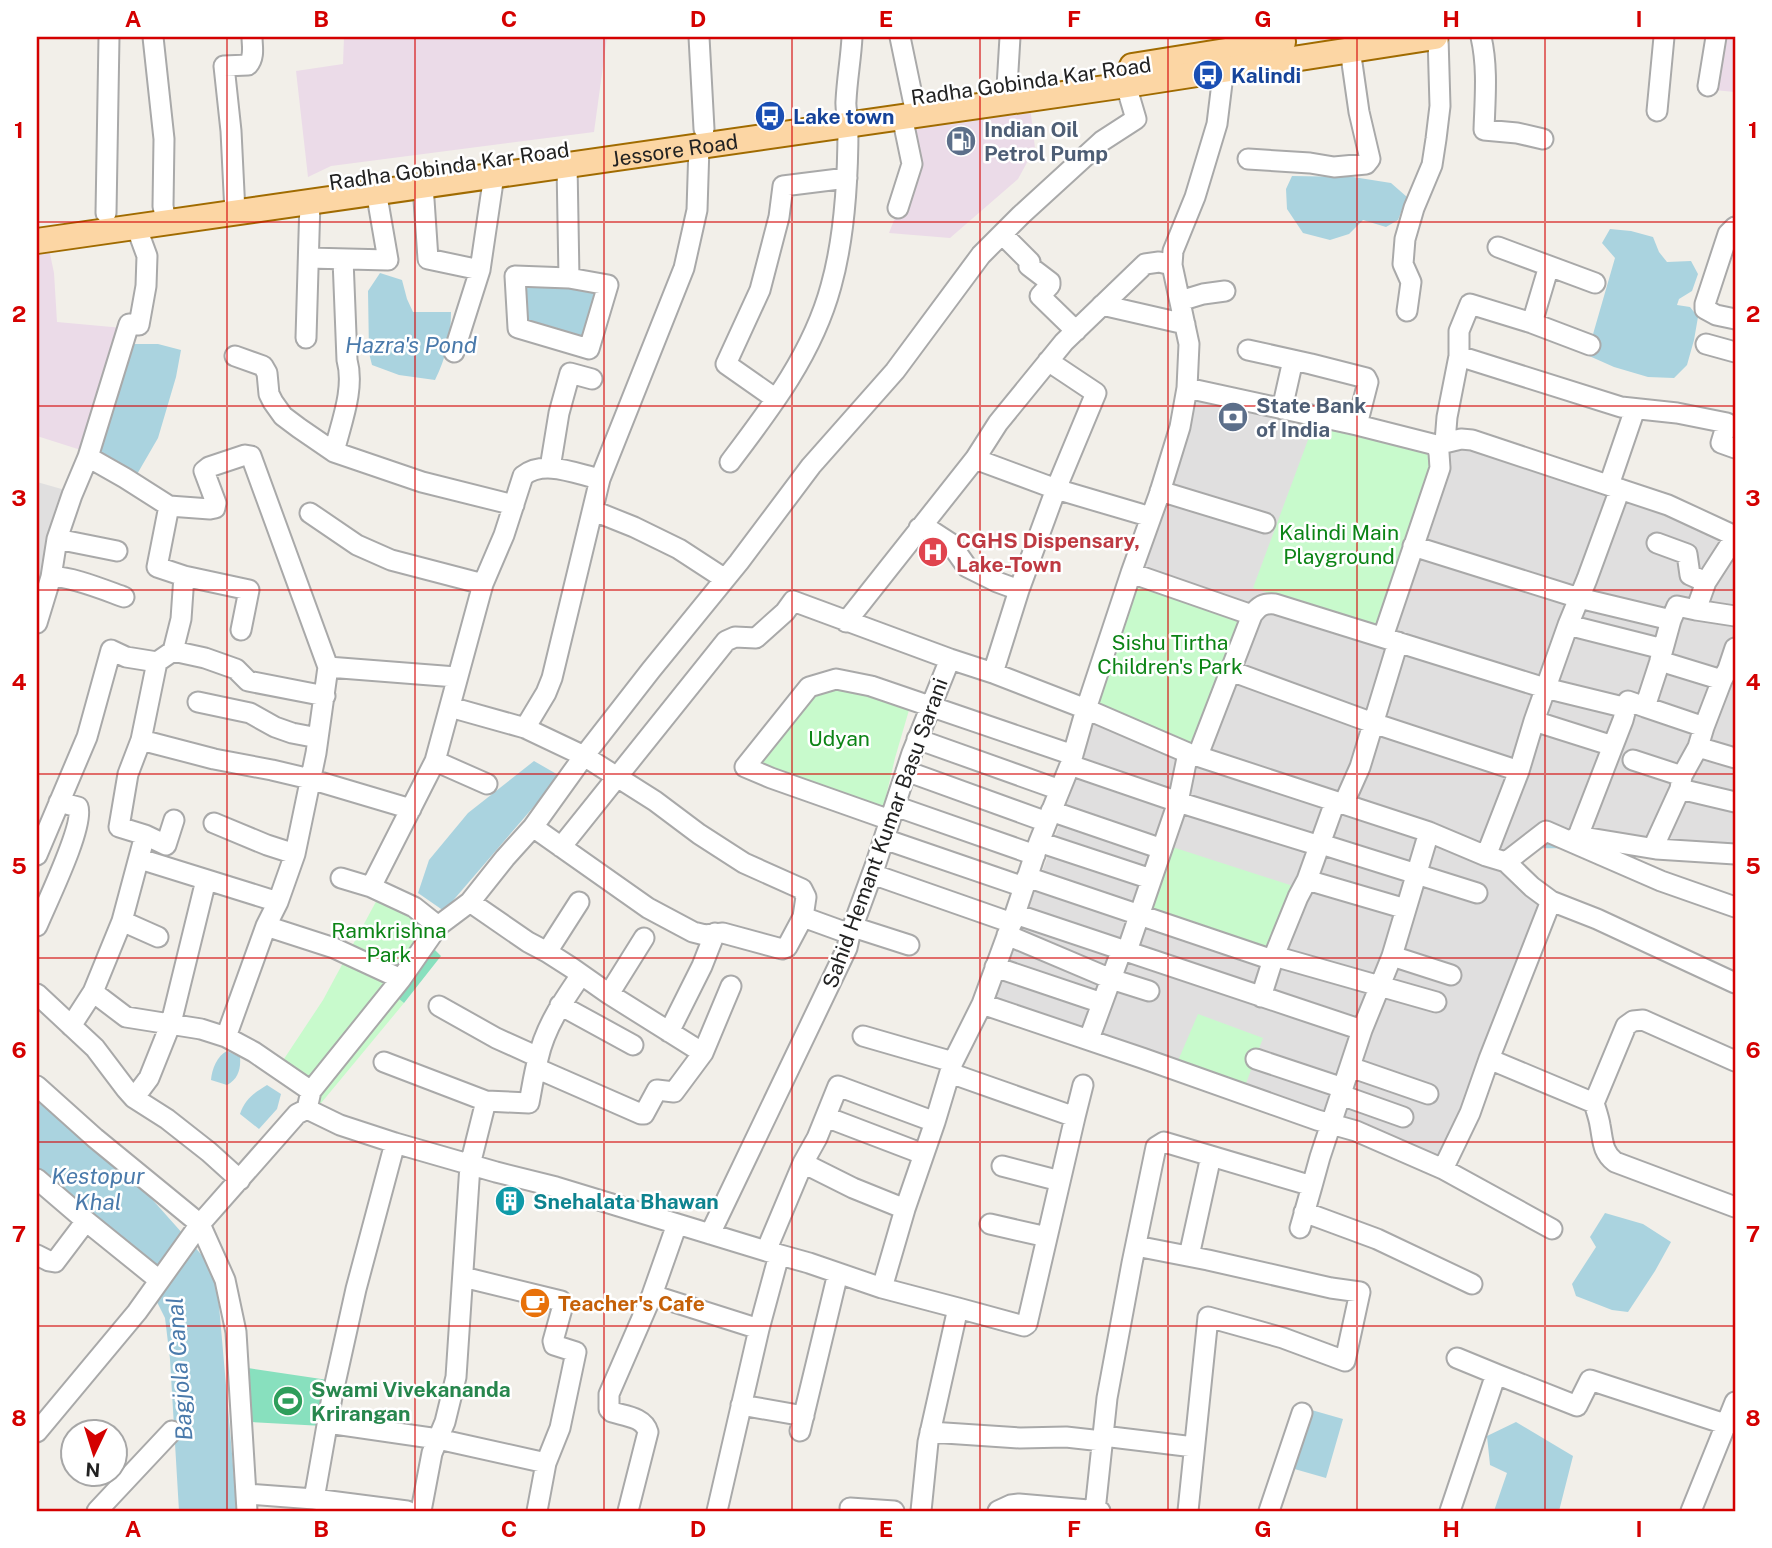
<svg xmlns="http://www.w3.org/2000/svg" width="1772" height="1548" font-family="'Public Sans',sans-serif">
	<rect width="100%" height="100%" fill="#f2efe9"/>
	<path fill="#e0dfdf" d="M1190 390 1477 443 1669 510 1735 539V847L1565 833 1505 856 1209 753 1262 612 1140 570Z
		M37 482 72 492 37 593Z
		M1093 716 1506 865 1549 904 1443 1167 993 1004 1081 766Z"/>
	<path fill="#ebdbe8" d="M344 37H607L594 132 331 166 308 177 296 71 343 64Z
		M1721 37H1735V92L1714 90Z
		M1030 106 1035 148 1018 179 950 238 889 233 900 205 905 122Z
		M49 249 54 273 57 322 123 328 84 451 37 436V251Z"/>
	<path fill="#c8facc" d="M1315 421 1426 450 1431 469 1383 630 1253 588Z
		M1134 585 1243 618 1195 748 1094 709Z
		M809 683 914 693 895 758 880 822 739 769Z
		M1160 843 1293 886 1267 956 1139 914Z
		M379 896 438 926 390 992 404 1003 317 1108 310 1084 278 1068 323 1000Z
		M1198 1014 1263 1038 1242 1094 1174 1070Z"/>
	<path fill="#88e0be" d="M429 944 441 956 404 1003 390 992Z
		M248 1368 328 1380 323 1426 250 1422Z"/>
	<path fill="#aad3df" d="M1292 176 1353 177 1391 183 1407 197 1398 220 1386 227 1363 220 1349 234 1330 240 1303 233 1287 209 1286 189Z
		M1610 229 1631 231 1653 237 1659 252 1667 262 1691 261 1698 274 1692 291 1679 299 1677 305 1690 307 1698 317 1694 340 1687 365 1674 378 1648 377 1614 367 1587 355 1615 258 1602 243Z
		M380 273 402 280 407 299 413 312H451C451 336 446 358 435 380L399 375 372 365 369 353 368 291Z
		M520 282 590 284 600 294 588 337 576 340 522 324Z
		M133 344H158L181 350 176 377 158 438 136 476 95 460Z
		M534 761 560 776 444 911 418 893 429 860 468 813Z
		M227 1051 240 1057C241 1069 238 1079 227 1085L211 1080C212 1069 217 1056 227 1051Z
		M267 1085 281 1094 277 1109 259 1129 240 1114C245 1099 254 1093 267 1085Z
		M37 1086 126 1170 216 1271 237 1511H179L170 1359 165 1318 144 1276 37 1175Z
		M1605 1213 1643 1224 1671 1242 1655 1271 1628 1312 1612 1310 1576 1296 1572 1284 1596 1247 1590 1237Z
		M1308 1409 1343 1419 1326 1478 1291 1468Z
		M1516 1422 1573 1456 1559 1511H1494L1507 1473 1490 1465 1487 1436Z"/>
	<g fill="none" stroke-linecap="round" stroke-linejoin="round">
		<path stroke="#aad3df" stroke-width="4.5" d="M1542 846H1559"/>
		<g stroke="#a9a9a9" stroke-width="23">
			<path id="minor" d="M153 37 164 139 163 206 166 222
				M699 37 704 129
				M900 37 916 114
				M1481 37C1488 67 1485 99 1484 130L1517 133 1543 139
				M1708 86 1716 37
				M1008 101 1007 87 1010 37
				M1657 111 1664 37
				M1248 159 1310 163 1334 167 1366 164 1370 159 1359 112 1350 49
				M567 164 569 278
				M423 185 428 259 480 270
				M898 208 912 164 902 116
				M106 213 109 37
				M235 213 231 131 224 66 248 65C255 57 252 46 252 37
				M1735 227 1728 234 1705 304V309L1716 315 1735 319
				M1002 234 1030 262 1029 266 1050 282V285L1040 296 1076 331
				M1498 247 1595 283
				M309 258 388 260 378 202 372 192
				M515 276 569 278 608 285 589 349 518 328Z
				M1180 301 1203 294 1225 291
				M1102 305 1185 324
				M1407 311 1411 282 1403 264 1405 239 1414 208 1432 165 1436 139 1440 106 1438 37
				M1532 323 1549 266
				M306 338 310 201
				M1706 344 1735 352
				M1248 350 1311 364 1366 378 1368 382 1357 425
				M454 352 480 270 494 175
				M235 356 263 366 267 373 269 394 273 402 283 416 299 428 334 452 422 482 514 505
				M1459 356V331L1470 304 1532 323 1590 345
				M1187 388 1357 425 1436 445 1439 453 1440 468 1383 637
				M776 399 726 364 760 290 779 217 783 186 847 178
				M1282 409 1293 360
				M1445 442 1447 417 1459 356 1621 407 1677 413 1727 423 1721 443 1735 448
				M1436 445 1461 439 1472 440 1668 505 1735 536
				M334 452C341 423 355 389 347 360L343 259
				M88 457 125 478 169 506 210 509 215 508 216 503 204 471 209 467 245 455 251 456 328 667 316 753 295 854 278 902 266 926 226 1037
				M975 459 1056 489 1151 517
				M730 462C771 408 813 353 831 286 845 236 848 180 848 127 849 118 845 109 846 101 847 79 851 58 852 37
				M550 468 559 413 570 373 592 379
				M1609 485 1635 409
				M1160 491 1265 523
				M169 506 157 567 184 576 249 590 241 630
				M594 511 634 527 679 549 725 579
				M310 513 357 545 391 560 483 584
				M919 528 930 530 950 543 967 567 997 582 1019 590
				M1735 537 1706 582 1696 610 1735 616
				M57 539 117 551
				M1657 543 1687 554 1690 575 1706 582
				M1413 546 1579 598 1671 620
				M1131 573 1252 615
				M51 577C68 575 107 591 124 597
				M846 622 975 459 998 423 1064 342 1145 264 1159 262 1172 265
				M37 623 51 577 57 539 72 495 88 457 129 324 139 325 146 286 147 256 136 226
				M1568 625 1663 649
				M173 651 181 619 184 576
				M1660 660 1671 620 1677 606 1696 610
				M328 667 456 677
				M1231 671 1373 723 1519 771
				M993 673 1019 590 1056 489 1096 393 1048 361
				M198 702 250 713 275 727 292 733 318 738
				M450 707 525 728 584 756 655 801 699 834 744 863 802 889 806 897 803 917 850 934
				M1645 707 1704 727
				M1534 721 1613 746
				M525 728 546 693 552 678 600 479 684 268 697 210 699 146
				M917 739 1060 790
				M141 740 214 759 272 770 310 779 411 809
				M1698 747 1735 758
				M1198 755 1252 615C1259 606 1263 603 1275 604L1545 688 1627 708
				M1633 760 1682 776
				M435 761 487 784
				M1070 765 1178 802 1320 846
				M906 771 1047 822
				M1680 789 1735 802
				M1344 803 1360 767 1398 642
				M895 806 1035 855
				M1051 811 1162 849
				M890 820 771 778 745 767 809 687 836 679 871 686 1073 755
				M214 823 267 845 295 854
				M533 827 648 908 693 932 705 935 723 933 782 949 787 947 803 917
				M1580 831 1623 720 1628 701 1645 707 1660 661 1722 680
				M145 835 166 845 174 820
				M1577 836 1656 849 1735 854
				M884 839 1024 887
				M1039 842 1151 879
				M1321 844 1477 893
				M561 847 726 641 735 637 756 638 785 612 793 601 950 659 993 673 1086 709 1188 753 1429 832 1486 856 1506 862 1532 887 1551 901 1597 919 1735 983
				M1653 848 1680 789 1682 776 1698 747 1704 727 1722 680 1728 669 1735 648
				M37 855 87 737 111 650 126 657 157 662 173 651 205 658 236 669 248 681 325 696
				M1486 856 1519 771 1534 721 1568 625 1587 579 1620 489
				M140 859 278 902
				M1506 862 1546 831 1661 881 1735 907
				M872 874 1012 923
				M1027 877 1273 960
				M341 878 371 887 414 907 438 926
				M1307 880 1406 909
				M371 887 435 761 483 584 504 535 523 476C544 459 576 474 600 479
				M470 902 528 942 547 952 572 968 609 994 703 1053
				M1015 914 1362 1030
				M122 921 158 937
				M37 926C46 904 85 825 78 807L59 802
				M266 926 334 948 401 979
				M853 927 909 945
				M1007 935 1111 979 1149 991
				M1127 951 1178 802 1188 753
				M547 952 579 902
				M1274 956 1436 1002
				M1392 956 1451 975
				M995 967 1102 1003
				M93 992 126 1017 201 1029 226 1037 254 1052 311 1091
				M37 994 95 1048 126 1089 134 1098 167 1119 209 1152 240 1180
				M609 994 644 938
				M1261 997 1274 956 1298 897 1307 880 1335 802
				M982 1004 1142 1058 1317 1120 1356 1131 1443 1169 1552 1229
				M560 1005 633 1045
				M439 1006 496 1038 538 1057
				M71 1026 93 992 122 921 145 835 119 827 128 774 141 740 157 662
				M669 1032 702 966 715 933
				M863 1036 953 1062
				M1089 1039 1122 949
				M1256 1059 1343 1088
				M1489 1059 1594 1103C1596 1110 1599 1118 1600 1125 1603 1140 1602 1152 1615 1162L1735 1207
				M384 1062 486 1101 529 1103C532 1088 534 1073 538 1059 545 1027 563 1001 581 975
				M1350 1067 1428 1094
				M536 1068 641 1114H644L657 1090 674 1092 703 1053 731 986
				M37 1086 95 1138 200 1224 225 1280 236 1332 247 1511
				M1341 1095 1403 1117
				M134 1098 149 1078 171 1023 206 880
				M1594 1103 1626 1026 1633 1021 1643 1020 1735 1061
				M307 1109 311 1091 401 979 438 926 470 902 505 858 533 827 584 756 651 670 739 562 811 466 895 371 981 255 1021 215 1102 141 1136 119 1126 85
				M826 1117 923 1154
				M1075 1117 1083 1085
				M803 1163 853 1188 905 1209
				M1002 1166 1060 1181
				M1443 1169 1470 1113 1489 1059 1551 901
				M37 1179 86 1221 159 1280
				M1304 1212 1377 1239 1472 1284
				M990 1224 1047 1237
				M1300 1228 1312 1186
				M710 1234 847 948 850 934 875 866 912 753 950 659
				M1136 1246 1208 1260 1331 1288 1360 1292 1345 1361 1283 1338 1208 1317 1188 1511
				M766 1251 803 1163 817 1138 838 1086 935 1122
				M37 1255 49 1261 55 1262 86 1221
				M1189 1256 1211 1156
				M463 1277 561 1301 563 1305 553 1341 554 1345 576 1352 560 1428 546 1463 537 1511
				M882 1288 905 1209 935 1122 953 1062 982 1004 1015 914 1039 842 1070 765 1086 709 1131 573 1159 495 1180 427 1187 388 1189 344 1172 265 1173 251 1195 197 1217 124 1222 83 1224 56
				M652 1295 759 1329
				M1457 1358 1496 1374
				M741 1405 804 1416
				M328 1423 438 1439 546 1463
				M800 1431 838 1273
				M37 1432 137 1312 200 1224 297 1114 307 1109 340 1125 395 1143 496 1172 556 1187 766 1251 809 1263 882 1288 958 1308
				M930 1432 1020 1438 1066 1437 1102 1441
				M1103 1436 1194 1447
				M246 1494 314 1499 407 1511
				M314 1499 332 1397 356 1289 395 1143
				M850 1508 894 1511
				M97 1511 172 1431
				M421 1511 432 1453 445 1422 456 1377 470 1165 486 1101
				M628 1511 648 1432C644 1417 625 1416 612 1412L609 1409V1394L652 1295 677 1224
				M717 1511 759 1329 779 1255
				M921 1511 928 1442 958 1308 1024 1326 1027 1324 1075 1117 950 1073
				M998 1511 1011 1505 1019 1504 1100 1511
				M1095 1511 1107 1398 1132 1263 1156 1147 1164 1142 1312 1186 1320 1157 1362 1030 1392 956 1429 832
				M1269 1511 1302 1413
				M1450 1511 1496 1374 1577 1406 1590 1380 1728 1425
				M1691 1511 1735 1402"/>
		</g>
		<g stroke="#a06b00" stroke-width="28">
			<g id="major">
				<path d="M1132 66 1283 42"/>
				<path id="s1" d="M37 241 1126 85 1435 37"/>
			</g>
		</g>
		<use href="#minor" stroke="#fff" stroke-width="19"/>
		<use href="#major" stroke="#fcd6a4" stroke-width="24"/>
	</g>
	<path fill="none" stroke="#d40000" stroke-width="2" stroke-opacity="0.55" d="M227 37V1511M415 37V1511M604 37V1511M792 37V1511M980 37V1511M1168 37V1511M1357 37V1511M1545 37V1511M37 222H1735M37 406H1735M37 590H1735M37 774H1735M37 958H1735M37 1142H1735M37 1326H1735"/>
	<defs>
		<g id="bus-disc" transform="scale(1.575)"><circle r="9.5" fill="#1a4fb4" stroke="#fff"/><path d="M-5-6H5V4H4V6H2V4H-2V6H-4V4H-5ZM-3.5-4V0h7V-4ZM-3.5 1.2v1.5H-2V1.2ZM2 1.2v1.5H3.5V1.2Z" fill="#fff"/></g>
		<g id="fuel-disc" transform="scale(1.575)"><circle r="9.5" fill="#5c6f8a" stroke="#fff"/><path d="M-5.5-6h7V0h2V4h1.3V-2.5L3-4.5l.8-.8L6-3V5H2.5V1h-1V6h-7ZM-4.2-4.7v3.2H.2V-4.7Z" fill="#fff"/></g>
		<g id="bank-disc" transform="scale(1.575)"><circle r="9.5" fill="#5c6f8a" stroke="#fff"/><path d="M-6-4H6V4H-6ZM0-2.3a2.3 2.3 0 1 0 0 4.6a2.3 2.3 0 1 0 0-4.6Z" fill="#fff"/></g>
		<g id="hospital-disc" transform="scale(1.575)"><circle r="9.5" fill="#e0444e" stroke="#fff"/><path d="M-5-5h3v3.5h4V-5h3V5h-3V1.5h-4V5h-3Z" fill="#fff"/></g>
		<g id="building-disc" transform="scale(1.575)"><circle r="9.5" fill="#0f9aa8" stroke="#fff"/><path d="M-4-6H4V6H1V3H-1V6H-4ZM-2.5-4.3h1.7v1.8h-1.7ZM.8-4.3h1.7v1.8H.8ZM-2.5-1h1.7V.8h-1.7ZM.8-1h1.7V.8H.8Z" fill="#fff"/></g>
		<g id="cafe-disc" transform="scale(1.575)"><circle r="9.5" fill="#e8710a" stroke="#fff"/><path d="M-5.5-4.5H6V0H3Q3 3.5 0 3.5H-2.5Q-5.5 3.5-5.5 0ZM3-3.2v2h1.7v-2ZM-6 4.5H4V6H-6Z" fill="#fff"/></g>
		<g id="stadium-disc" transform="scale(1.575)"><circle r="9.5" fill="#2e9e5b" stroke="#fff"/><path d="M0-5a6.5 5 0 1 0 0 10a6.5 5 0 1 0 0-10ZM-3.5-1.8h7v3.6h-7Z" fill="#fff"/></g>
	</defs>
	<g fill-rule="evenodd">
		<use href="#bus-disc" x="1208" y="75"/>
		<use href="#bus-disc" x="770" y="116"/>
		<use href="#fuel-disc" x="961" y="141"/>
		<use href="#bank-disc" x="1233" y="417"/>
		<use href="#hospital-disc" x="933" y="552"/>
		<use href="#building-disc" x="510" y="1201"/>
		<use href="#cafe-disc" x="535" y="1303"/>
		<use href="#stadium-disc" x="288" y="1401"/>
	</g>
	<g text-anchor="middle" dominant-baseline="central" stroke-width="5" stroke-linejoin="round" paint-order="stroke">
		<g font-size="21" font-weight="bold" fill="#164399" stroke="#fff" text-anchor="start">
			<text x="1231" y="75">Kalindi</text>
			<text x="793" y="116">Lake town</text>
		</g>
		<g font-size="21" fill="#222" stroke="#fff">
			<text transform="translate(1031 81) rotate(-8)">Radha Gobinda Kar Road</text>
			<text stroke="none"><textPath href="#s1" startOffset="644">Jessore Road</textPath></text>
			<text transform="translate(449 166) rotate(-8)">Radha Gobinda Kar Road</text>
			<text transform="translate(885 833) rotate(-70)">Sahid Hemant Kumar Basu Sarani</text>
		</g>
		<g font-size="21" font-weight="bold" fill="#4e5e75" stroke="#fff" text-anchor="start">
			<text x="984" y="129">Indian Oil<tspan x="984" dy="24">Petrol Pump</tspan></text>
			<text x="1256" y="405">State Bank<tspan x="1256" dy="24">of India</tspan></text>
		</g>
		<g font-size="21" fill="#0c8416" stroke="#fff">
			<text x="1339" y="532">Kalindi Main<tspan x="1339" dy="24">Playground</tspan></text>
			<text x="1170" y="642">Sishu Tirtha<tspan x="1170" dy="24">Children's Park</tspan></text>
			<text x="839" y="738">Udyan</text>
			<text x="389" y="930">Ramkrishna<tspan x="389" dy="24">Park</tspan></text>
		</g>
		<g font-size="21" font-weight="bold" fill="#be3a42" stroke="#fff" text-anchor="start">
			<text x="956" y="540">CGHS Dispensary,<tspan x="956" dy="24">Lake-Town</tspan></text>
		</g>
		<g font-size="21" font-weight="bold" fill="#0d838f" stroke="#fff" text-anchor="start">
			<text x="533" y="1201">Snehalata Bhawan</text>
		</g>
		<g font-size="21" font-weight="bold" fill="#c56008" stroke="#fff" text-anchor="start">
			<text x="558" y="1303">Teacher's Cafe</text>
		</g>
		<g font-size="21" font-weight="bold" fill="#27864d" stroke="#fff" text-anchor="start">
			<text x="311" y="1389">Swami Vivekananda<tspan x="311" dy="24">Krirangan</tspan></text>
		</g>
		<g font-size="23" font-style="italic" fill="#4a7aab" stroke="#fff">
			<text x="411" y="344">Hazra's Pond</text>
			<text x="98" y="1175">Kestopur<tspan x="98" dy="26">Khal</tspan></text>
			<text transform="translate(179 1369) rotate(-94)">Bagjola Canal</text>
		</g>
	</g>
	<rect width="1772" height="1548" fill="none" stroke="#ffffff" stroke-width="77"/>
	<g transform="translate(94 1453) rotate(184)"><circle r="33" fill="#ffffff" stroke="#a7a7a7" stroke-width="2"/>
	<path d="M0-5L12 26L0 18L-12 26Z" fill="#d40000"/>
	<text y="-10" font-size="19" font-weight="bold" text-anchor="middle" fill="#222222">N</text>
	</g>
	<rect x="38" y="38" width="1696" height="1472" fill="none" stroke="#d40000" stroke-width="2.5"/>
	<g font-size="23" text-anchor="middle" font-weight="bold" fill="#d40000">
		<text x="133" y="27">A</text>
		<text x="321" y="27">B</text>
		<text x="509" y="27">C</text>
		<text x="698" y="27">D</text>
		<text x="886" y="27">E</text>
		<text x="1074" y="27">F</text>
		<text x="1263" y="27">G</text>
		<text x="1451" y="27">H</text>
		<text x="1639" y="27">I</text>
		<text x="19" y="138">1</text>
		<text x="1753" y="138">1</text>
		<text x="19" y="322">2</text>
		<text x="1753" y="322">2</text>
		<text x="19" y="506">3</text>
		<text x="1753" y="506">3</text>
		<text x="19" y="690">4</text>
		<text x="1753" y="690">4</text>
		<text x="19" y="874">5</text>
		<text x="1753" y="874">5</text>
		<text x="19" y="1058">6</text>
		<text x="1753" y="1058">6</text>
		<text x="19" y="1242">7</text>
		<text x="1753" y="1242">7</text>
		<text x="19" y="1426">8</text>
		<text x="1753" y="1426">8</text>
		<text x="133" y="1537">A</text>
		<text x="321" y="1537">B</text>
		<text x="509" y="1537">C</text>
		<text x="698" y="1537">D</text>
		<text x="886" y="1537">E</text>
		<text x="1074" y="1537">F</text>
		<text x="1263" y="1537">G</text>
		<text x="1451" y="1537">H</text>
		<text x="1639" y="1537">I</text>
	</g>
</svg>
